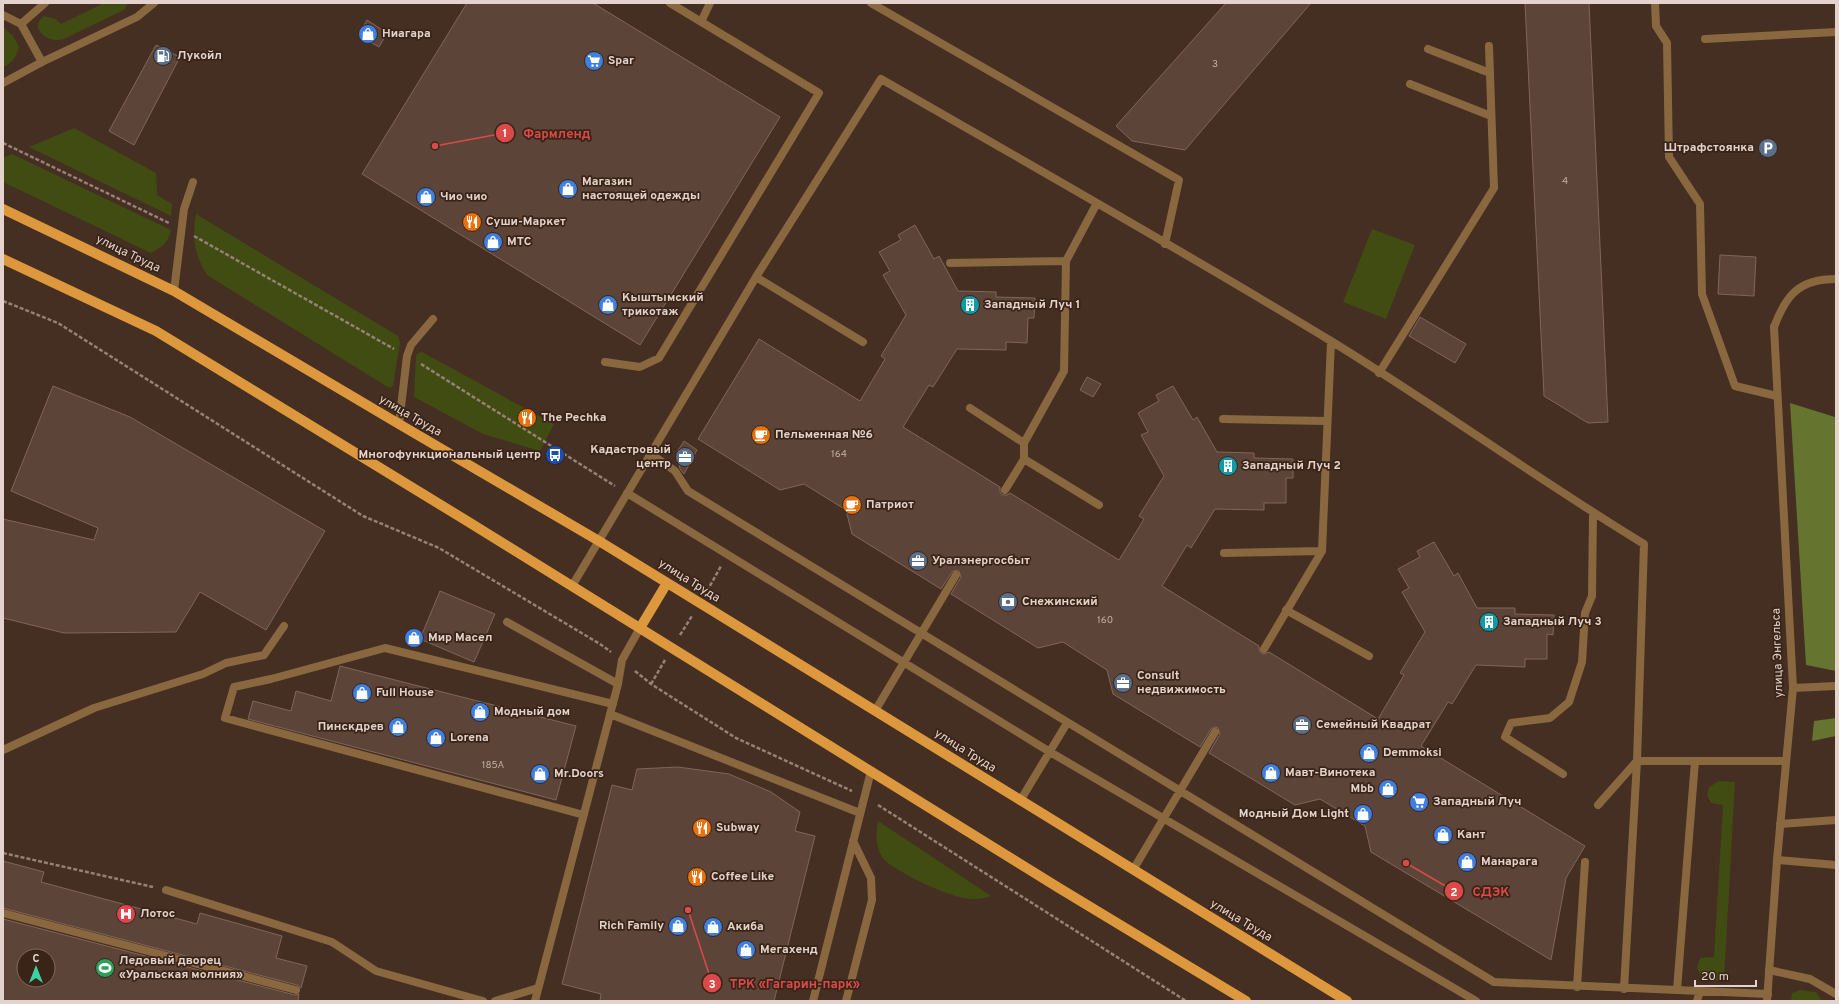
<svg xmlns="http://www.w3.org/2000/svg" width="1839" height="1004" font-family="Overpass,sans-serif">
	<rect width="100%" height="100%" fill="#452e22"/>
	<path fill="#414c12" d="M104 3H128L124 10C108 18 92 25 76 33 71 35 64 40 59 40 45 41 29 27 44 16L56 19 61 24Z
		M3 27 13 36 19 47C16 57 13 63 3 67Z
		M74 128 156 173 157 195 172 204 171 216 29 147Z
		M12 154 171 230C169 242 161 248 151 253L3 182V158Z
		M196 214 398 336 400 342 393 386 390 388 386 386 207 275C194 254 192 238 196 214Z
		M1372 229 1415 245 1386 319 1343 302Z
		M422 352 554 424 540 451 483 434 414 397 416 356 418 353Z
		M1719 781 1735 782 1724 981 1706 980 1702 978 1697 968 1700 958 1714 957 1723 805 1711 803 1707 795 1709 787Z
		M878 821 991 896C982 899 974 900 964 898 948 896 891 870 882 857 875 845 876 833 878 821Z
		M1800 990 1816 992 1822 1001H1791L1792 993Z"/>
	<path fill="#65742e" d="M1790 403 1835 417 1836 671 1806 665Z
		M1836 718V736L1812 741 1814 721Z"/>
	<path fill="#5d4438" stroke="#816658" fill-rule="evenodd" d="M467 3H593L780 117 640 345 362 174Z
		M1226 3H1311L1185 150 1132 141 1116 126Z
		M1525 3H1589L1608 422 1588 423 1544 396Z
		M367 20 387 33 379 47 358 35Z
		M156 45 180 57 134 145 109 131Z
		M915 225 934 259 939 256 958 291 996 292V297L1035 298 1034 318H1028L1027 343 1006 342V350L957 349 933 387 929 385 903 427 1000 487V492L1002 495H1007L1010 493 1119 560 1144 519 1139 516 1164 476 1141 435 1148 432 1138 413 1159 401 1156 395 1173 386 1193 420 1197 417 1217 452 1254 453V458L1293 459V478H1286V503H1264V510L1215 509 1191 548 1187 545 1162 586 1259 646V649L1261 653 1264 654 1269 652 1378 719 1404 675 1400 673 1425 632 1402 592 1409 588 1398 569 1420 557 1417 551 1434 542 1454 576 1458 573 1477 608H1515V614L1554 615 1553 635 1547 634V659H1525V667L1476 665 1452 704 1448 702 1421 746 1585 846 1566 878 1551 960 1371 852 1365 826 1320 799 1295 805 1209 753 1220 734 1218 728 1215 727 1211 729 1200 747 1113 694 1107 670 1063 642 1038 648 951 594 961 577 959 571 956 570 952 572 941 589 852 534 846 510 804 484 780 490 698 439 759 339 860 401 885 359 881 356 906 315 883 275 890 271 879 252 901 240 898 235Z
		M1720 255 1756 257 1754 296 1718 294Z
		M1420 317 1466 344 1455 363 1409 336Z
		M1087 377 1101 384 1093 397 1080 390Z
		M53 386 130 417 325 531 266 630 200 592 176 632 64 633 3 618V519L94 540 98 528 11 491Z
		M684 441 697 450 684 474 680 469 677 452Z
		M440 591 495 614 474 662 420 639Z
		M340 666 576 726 556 800 248 719 253 701 291 711 296 691 331 701Z
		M678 767 729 774 771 792 800 812 795 831 815 836 774 1001H600L601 994 562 984 612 785 632 790 637 769Z
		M3 861 44 872 41 882 197 924 200 913 282 936 276 958 307 966 301 988 297 985 3 908Z
		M3 919 295 995 299 994 298 1001H3ZM24 956H48V980H24Z"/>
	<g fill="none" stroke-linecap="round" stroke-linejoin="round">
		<path stroke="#958178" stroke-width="2.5" stroke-dasharray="4 2" stroke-linecap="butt" d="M3 143 169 223
			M194 236 394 349
			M3 301 58 323 363 516 439 548 600 644 611 652
			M421 364 615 486
			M707 591 721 566
			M680 635 692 616
			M635 671 651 684 736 738 852 791
			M651 684 665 660
			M878 805 1186 1001
			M3 853 153 887"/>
		<path stroke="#896840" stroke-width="8" d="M871 3 1179 180 1165 244
			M1655 3 1656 26 1667 43 1669 157 1700 204 1702 294 1735 386 1777 396
			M3 15 21 24 42 62
			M701 22 710 3
			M21 24 45 3
			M1705 39 1836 32
			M1428 49 1490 73
			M1410 84 1491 116
			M950 263 1066 261
			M756 277 863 342
			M174 291 184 209 193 182
			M1774 327C1786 295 1799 279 1836 279
			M605 362 640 367 659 358 819 93 670 3
			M1379 373 1494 188 1489 46
			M970 408 1024 443
			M1223 419 1327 421
			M399 424 407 356 411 345 433 319
			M651 454 675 471 688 491 1494 982 1768 994
			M1024 459 1099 505
			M1005 490 1024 459V443L1064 371 1066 261 1097 203
			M627 493 1050 752 1476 1001
			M1224 553 1322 551
			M572 586 756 277 881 79C1031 165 1183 251 1331 341 1437 406 1537 479 1644 544L1637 761H1785
			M1286 610 1369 656
			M507 622 618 684
			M1264 649 1322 551 1331 342
			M1793 688 1836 686
			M875 711 956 575
			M610 714 860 813
			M3 750 94 708 203 674 226 663 264 655 284 626
			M1563 774 1505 737 1511 723 1550 718 1569 702 1582 662 1585 613 1592 596 1593 513
			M1020 801 1067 723
			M1598 805 1637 761
			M584 815 225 718 234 687 271 679 385 648 613 704
			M1777 860 1836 865
			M1133 870 1215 732
			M166 890 332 942 376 971 483 1001
			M3 913 296 990
			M1769 970 1810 979 1836 994
			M1577 987 1585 862
			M1624 989 1637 761
			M1677 990 1695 761
			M495 1001 538 988
			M535 1001 618 684 622 660 640 628
			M813 1001 871 771
			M846 1001 872 900 871 878 853 841
			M1697 1001 1700 991"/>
		<path stroke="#896840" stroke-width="8" d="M3 83 42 62 137 17 154 3
			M1780 824 1836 820
			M1767 1001 1777 860 1793 688 1774 327"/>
		<path stroke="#dd983d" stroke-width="10" d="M3 209 174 291 399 424 599 541 1347 1001
			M3 259 156 331 467 521 1059 888 1246 1001
			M640 628 667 583"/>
	</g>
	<defs>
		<g id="shop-disc" transform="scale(1)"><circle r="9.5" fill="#3f7fe0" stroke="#3a2418"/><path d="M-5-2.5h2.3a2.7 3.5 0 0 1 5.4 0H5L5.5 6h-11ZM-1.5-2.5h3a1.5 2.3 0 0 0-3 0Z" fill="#fff"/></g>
		<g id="fuel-disc" transform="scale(1)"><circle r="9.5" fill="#5c6f8a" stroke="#3a2418"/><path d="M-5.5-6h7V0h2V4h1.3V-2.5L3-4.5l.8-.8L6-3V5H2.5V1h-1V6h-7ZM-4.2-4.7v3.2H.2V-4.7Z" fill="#fff"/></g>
		<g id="supermarket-disc" transform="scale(1)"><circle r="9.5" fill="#3f7fe0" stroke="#3a2418"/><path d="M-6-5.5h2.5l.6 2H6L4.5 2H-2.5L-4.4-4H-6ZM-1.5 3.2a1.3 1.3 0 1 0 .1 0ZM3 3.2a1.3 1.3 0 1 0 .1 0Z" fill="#fff"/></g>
		<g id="parking-disc" transform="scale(1)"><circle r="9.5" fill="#5c6f8a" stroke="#3a2418"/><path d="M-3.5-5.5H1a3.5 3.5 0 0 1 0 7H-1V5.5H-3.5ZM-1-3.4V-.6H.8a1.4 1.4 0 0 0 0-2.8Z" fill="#fff"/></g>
		<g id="restaurant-disc" transform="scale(1)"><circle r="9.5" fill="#e8710a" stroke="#3a2418"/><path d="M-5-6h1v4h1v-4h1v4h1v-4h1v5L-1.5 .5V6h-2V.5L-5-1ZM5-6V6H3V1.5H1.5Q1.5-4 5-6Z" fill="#fff"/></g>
		<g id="building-disc" transform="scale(1)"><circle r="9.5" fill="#0f9aa8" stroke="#3a2418"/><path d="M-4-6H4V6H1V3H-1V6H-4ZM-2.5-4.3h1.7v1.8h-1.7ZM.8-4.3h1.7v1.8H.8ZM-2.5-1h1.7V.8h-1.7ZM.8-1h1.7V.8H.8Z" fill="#fff"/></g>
		<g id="cafe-disc" transform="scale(1)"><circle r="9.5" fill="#e8710a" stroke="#3a2418"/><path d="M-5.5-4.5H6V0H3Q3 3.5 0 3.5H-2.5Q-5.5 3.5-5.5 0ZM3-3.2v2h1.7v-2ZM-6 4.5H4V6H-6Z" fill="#fff"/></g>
		<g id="bus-disc" transform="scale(1)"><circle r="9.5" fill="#1a4fb4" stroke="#3a2418"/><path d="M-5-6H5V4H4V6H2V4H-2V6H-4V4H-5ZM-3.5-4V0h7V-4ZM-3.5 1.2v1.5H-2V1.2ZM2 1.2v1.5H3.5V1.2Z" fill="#fff"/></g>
		<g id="office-disc" transform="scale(1)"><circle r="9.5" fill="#5c6f8a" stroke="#3a2418"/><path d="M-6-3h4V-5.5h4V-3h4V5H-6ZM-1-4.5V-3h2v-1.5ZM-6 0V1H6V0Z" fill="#fff"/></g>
		<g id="bank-disc" transform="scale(1)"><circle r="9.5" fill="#5c6f8a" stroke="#3a2418"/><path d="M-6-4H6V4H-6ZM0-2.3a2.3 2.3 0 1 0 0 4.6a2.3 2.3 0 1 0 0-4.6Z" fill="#fff"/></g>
		<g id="hospital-disc" transform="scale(1)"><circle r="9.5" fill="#e0444e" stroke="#3a2418"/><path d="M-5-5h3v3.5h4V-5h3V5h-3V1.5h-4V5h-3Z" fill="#fff"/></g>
		<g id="stadium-disc" transform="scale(1)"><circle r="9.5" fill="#2e9e5b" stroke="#3a2418"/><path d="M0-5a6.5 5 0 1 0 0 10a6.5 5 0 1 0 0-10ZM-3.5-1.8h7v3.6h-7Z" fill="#fff"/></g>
	</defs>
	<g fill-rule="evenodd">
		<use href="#shop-disc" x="368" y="34"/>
		<use href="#fuel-disc" x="163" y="56"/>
		<use href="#supermarket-disc" x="594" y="61"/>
		<use href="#parking-disc" x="1768" y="148"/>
		<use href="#shop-disc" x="568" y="189"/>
		<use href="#shop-disc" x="426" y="197"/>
		<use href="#restaurant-disc" x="472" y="222"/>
		<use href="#shop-disc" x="493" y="242"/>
		<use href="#shop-disc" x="608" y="305"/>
		<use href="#building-disc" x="970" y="305"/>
		<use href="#restaurant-disc" x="527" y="418"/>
		<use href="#cafe-disc" x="761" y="435"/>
		<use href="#bus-disc" x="555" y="455"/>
		<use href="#office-disc" x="685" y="457"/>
		<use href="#building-disc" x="1228" y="466"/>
		<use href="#cafe-disc" x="852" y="505"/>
		<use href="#office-disc" x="918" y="561"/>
		<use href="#bank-disc" x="1008" y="602"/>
		<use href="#building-disc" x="1489" y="622"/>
		<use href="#shop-disc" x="414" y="638"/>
		<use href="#office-disc" x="1123" y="683"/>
		<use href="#shop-disc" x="362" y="693"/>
		<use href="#shop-disc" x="480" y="712"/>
		<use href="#office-disc" x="1302" y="725"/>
		<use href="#shop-disc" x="398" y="727"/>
		<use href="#shop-disc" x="436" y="738"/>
		<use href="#shop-disc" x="1369" y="753"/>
		<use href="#shop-disc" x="1271" y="773"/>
		<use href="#shop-disc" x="540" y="774"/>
		<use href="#shop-disc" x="1388" y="789"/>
		<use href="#supermarket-disc" x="1419" y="802"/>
		<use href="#shop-disc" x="1363" y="814"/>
		<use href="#restaurant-disc" x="702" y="828"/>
		<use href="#shop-disc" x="1443" y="835"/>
		<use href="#shop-disc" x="1467" y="862"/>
		<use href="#restaurant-disc" x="697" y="877"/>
		<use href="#hospital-disc" x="126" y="914"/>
		<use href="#shop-disc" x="678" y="926"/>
		<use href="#shop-disc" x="713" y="927"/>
		<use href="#shop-disc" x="746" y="950"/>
		<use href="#stadium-disc" x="105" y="968"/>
	</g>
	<g text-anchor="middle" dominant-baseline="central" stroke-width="3.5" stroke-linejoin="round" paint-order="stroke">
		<g font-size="10" fill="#c2afa7">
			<text x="1215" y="64">3</text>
			<text x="1565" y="181">4</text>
			<text x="839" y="454">164</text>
			<text x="1105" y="620">160</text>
			<text x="493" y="765">185А</text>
		</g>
		<g font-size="12" font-weight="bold" fill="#e3d3cc" stroke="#3a2418" text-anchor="start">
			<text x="382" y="34">Ниагара</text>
			<text x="177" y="56">Лукойл</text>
			<text x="608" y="61">Spar</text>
			<text x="1754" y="148" text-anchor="end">Штрафстоянка</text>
			<text x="582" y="182">Магазин<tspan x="582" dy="14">настоящей одежды</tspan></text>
			<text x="440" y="197">Чио чио</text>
			<text x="486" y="222">Суши-Маркет</text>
			<text x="507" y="242">МТС</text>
			<text x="622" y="298">Кыштымский<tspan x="622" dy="14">трикотаж</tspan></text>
			<text x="984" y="305">Западный Луч 1</text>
			<text x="541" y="418">The Pechka</text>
			<text x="775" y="435">Пельменная №6</text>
			<text x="671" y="450" text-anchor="end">Кадастровый<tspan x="671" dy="14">центр</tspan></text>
			<text x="541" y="455" text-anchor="end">Многофункциональный центр</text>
			<text x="1242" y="466">Западный Луч 2</text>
			<text x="866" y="505">Патриот</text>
			<text x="932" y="561">Уралэнергосбыт</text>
			<text x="1022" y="602">Снежинский</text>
			<text x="1503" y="622">Западный Луч 3</text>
			<text x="428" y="638">Мир Масел</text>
			<text x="1137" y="676">Consult<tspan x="1137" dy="14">недвижимость</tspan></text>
			<text x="376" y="693">Full House</text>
			<text x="494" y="712">Модный дом</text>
			<text x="1316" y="725">Семейный Квадрат</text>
			<text x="384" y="727" text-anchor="end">Пинскдрев</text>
			<text x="450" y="738">Lorena</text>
			<text x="1383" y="753">Demmoksi</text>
			<text x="1285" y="773">Мавт-Винотека</text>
			<text x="554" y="774">Mr.Doors</text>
			<text x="1374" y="789" text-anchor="end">Mbb</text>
			<text x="1433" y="802">Западный Луч</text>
			<text x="1349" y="814" text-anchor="end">Модный Дом Light</text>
			<text x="716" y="828">Subway</text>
			<text x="1457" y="835">Кант</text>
			<text x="1481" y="862">Манарага</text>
			<text x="711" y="877">Coffee Like</text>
			<text x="140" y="914">Лотос</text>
			<text x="664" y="926" text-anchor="end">Rich Family</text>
			<text x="727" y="927">Акиба</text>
			<text x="760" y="950">Мегахенд</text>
			<text x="119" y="961">Ледовый дворец<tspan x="119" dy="14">«Уральская молния»</tspan></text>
		</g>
		<g font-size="12" fill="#e3d3cc" stroke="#3a2418">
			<text transform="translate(128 254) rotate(26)">улица Труда</text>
			<text transform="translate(410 416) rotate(30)">улица Труда</text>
			<text transform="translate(689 581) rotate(32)">улица Труда</text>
			<text transform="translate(1778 653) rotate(-92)">улица Энгельса</text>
			<text transform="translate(965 751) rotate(32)">улица Труда</text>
			<text transform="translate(1241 921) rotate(31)">улица Труда</text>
		</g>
	</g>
	<path fill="none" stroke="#d94a49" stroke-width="1.5" d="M435 146L505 133M1406 863L1454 891M688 910L712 983"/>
	<g fill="#d94a49" stroke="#3a2418" stroke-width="1.5">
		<circle cx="435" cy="146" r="4"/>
		<circle cx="1406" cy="863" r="4"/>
		<circle cx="688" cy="910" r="4"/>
		<circle cx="505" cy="133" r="10"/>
		<circle cx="1454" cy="891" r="10"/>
		<circle cx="712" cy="983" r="10"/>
	</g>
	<g font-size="12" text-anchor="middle" font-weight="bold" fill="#fff">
		<text x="505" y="137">1</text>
		<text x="1454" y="896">2</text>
		<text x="712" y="988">3</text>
	</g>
	<g font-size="13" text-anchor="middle" font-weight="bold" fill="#d94a49" stroke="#3a2418" stroke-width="3.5" stroke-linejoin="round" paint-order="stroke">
		<text x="557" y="138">Фармленд</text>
		<text x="1491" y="896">СДЭК</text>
		<text x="795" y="988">ТРК «Гагарин-парк»</text>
	</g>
	<rect width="1839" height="1004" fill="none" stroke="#e3d3cc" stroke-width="8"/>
	<g transform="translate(36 968)"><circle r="19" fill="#3a2418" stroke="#7e6a60"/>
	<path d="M0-3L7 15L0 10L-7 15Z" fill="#3bd4a4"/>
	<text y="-6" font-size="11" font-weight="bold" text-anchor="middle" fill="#e3d3cc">С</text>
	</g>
	<path d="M1695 980v6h61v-6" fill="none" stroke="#e3d3cc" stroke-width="2"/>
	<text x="1701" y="980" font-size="12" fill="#e3d3cc" stroke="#3a2418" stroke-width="3" paint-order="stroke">20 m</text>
</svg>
